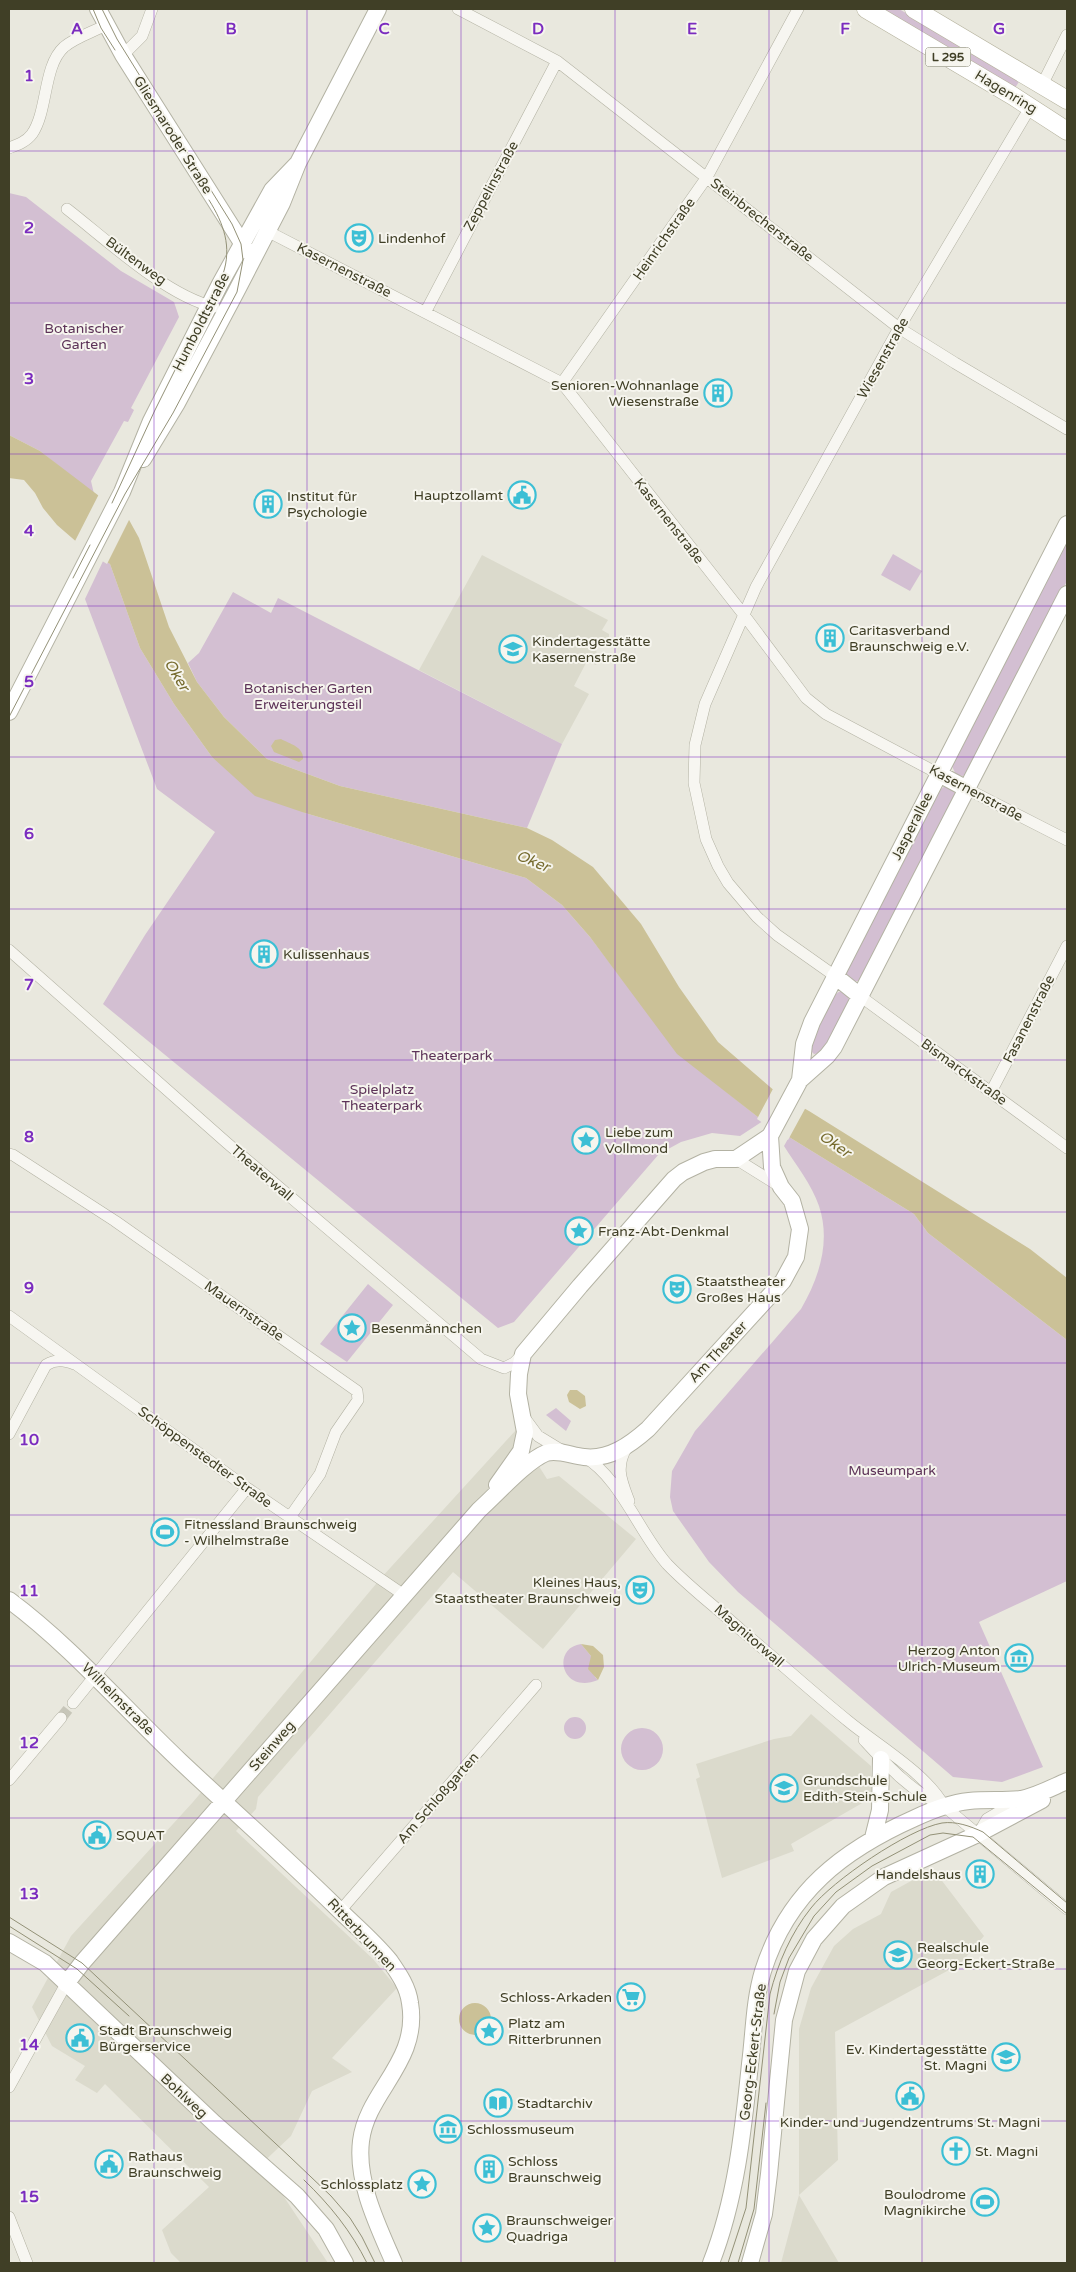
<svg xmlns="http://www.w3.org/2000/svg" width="1076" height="2272" font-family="'Varela Round',sans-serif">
	<rect width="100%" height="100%" fill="#e9e8de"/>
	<path fill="#dbdacc" d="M482 555 608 620 602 630 609 634V641L595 645 597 655 603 653 596 665 587 661 574 686 589 694 562 744 419 670Z
		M516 1430 547 1479 559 1476 636 1539 543 1649 453 1572 258 1797 256 1809 236 1831 373 1959 397 1988 332 2058 352 2072 312 2091 291 2136 257 2168 280 2191 328 2263H181L171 2253 162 2230 209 2187 105 2084 97 2093 75 2080 85 2066 52 2046 32 2007 71 1936 193 1802 381 1578Z
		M811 1714 871 1766V1798L791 1844 794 1851 722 1878 696 1779 700 1777 696 1764 774 1739 791 1736Z
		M933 1869 984 1936 960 1964 835 2032 838 2160 799 2195 839 2263H781L799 2195V2029L811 1988 834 1946 853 1929 881 1914 891 1892Z"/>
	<path fill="#d3bfd2" d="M883 9H899L1020 80 1015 88Z
		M9 193 26 197 121 271 174 302 179 317 131 408 134 410 128 422 124 421 91 481 94 494 40 451 9 435Z
		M1067 541V581L969 771 963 776 956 775 952 766Z
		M893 554 922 571 910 591 881 575Z
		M104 559 110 564 140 648 174 704 212 757 305 813 526 878 562 905 590 937 679 1054 763 1121 740 1136 712 1133 681 1142 659 1154 514 1322 498 1328 103 1004 145 935 215 832 157 789 85 599Z
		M233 592 271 613 278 598 562 744 527 828 340 786 267 759 224 717 197 682 188 663 199 653Z
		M945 786 955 790 956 796 860 980C854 983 851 982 846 977V970L941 789Z
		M841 991 848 996 849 1000C843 1012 828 1053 814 1054L810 1050C814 1036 827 995 841 991Z
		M789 1137 914 1214 928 1233 1067 1340V1581L979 1622 1043 1767 1002 1782 953 1777 738 1592 709 1562 673 1511 670 1497 672 1471 695 1431 801 1309C819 1278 831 1242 819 1206 812 1185 796 1165 784 1146Z
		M368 1284 393 1305 347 1362 320 1344Z
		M556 1408 571 1421 566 1431 546 1415Z
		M581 1644 591 1656 595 1677 598 1680C561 1695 551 1648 581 1644Z
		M564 1728a11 11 0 1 1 22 0a11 11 0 1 1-22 0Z
		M621 1749a21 21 0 1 1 42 0a21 21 0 1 1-42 0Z"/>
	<path fill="#cbc197" d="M9 435 40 451 128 518 139 538 169 627 197 682 224 717 267 759 340 786 527 828 552 840 593 867 641 924 679 987 718 1042 777 1093 809 1111 1030 1249 1067 1278V1340L928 1233 914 1214 763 1121 677 1054 590 937 562 905 526 878 305 813 255 796 212 757 174 704 140 648 110 564 79 544 57 525 43 508 35 493 24 480 9 478Z
		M281 739C290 744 304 747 303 759L299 762 274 752 271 746 275 740Z
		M570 1390H577L585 1396 586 1406 580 1409 569 1402 567 1395Z
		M581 1644 593 1646 603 1655 604 1667 598 1680 588 1669 591 1656Z
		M459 2019a16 16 0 1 1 32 0a16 16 0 1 1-32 0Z"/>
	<path fill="#e9e8de" d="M99 494 130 518 107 564 74 543Z
		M774 1087 806 1107 788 1140 757 1119Z"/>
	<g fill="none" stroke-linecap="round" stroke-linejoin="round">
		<path stroke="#c7c6b9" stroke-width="11" stroke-dasharray="11 5.5" stroke-linecap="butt" d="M61 1718 73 1703"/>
		<g stroke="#b3b2a3" stroke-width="12">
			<path id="street" d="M458 9 557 61 899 328 955 363 1067 429
				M123 55 142 36 152 9
				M1042 85 1067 35
				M9 148C17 145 26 142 32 134 48 111 43 66 64 47 76 37 93 32 106 25
				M67 209C107 240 165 295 214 307
				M267 231 562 383 744 615 806 698 826 714 939 774
				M426 311 557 61
				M562 383 707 177 798 9
				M967 789 1067 840
				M9 950 227 1143 481 1359 504 1368 514 1363 523 1354
				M835 976 777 935 757 917 728 883 718 866 706 839 694 783 695 745 705 704 756 587 899 328 1031 106
				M860 996 1067 1148
				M991 1092 1067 946
				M9 1154 13 1155 115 1221 357 1391 358 1400 336 1432 320 1474 290 1517
				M736 1159 781 1187
				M9 1316 247 1488 404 1595
				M524 1417 538 1436 561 1450
				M9 1434 46 1365C56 1359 64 1360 74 1364
				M627 1447C615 1467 621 1480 629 1501
				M584 1457C619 1476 640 1534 667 1564 690 1588 717 1608 741 1630 777 1660 812 1692 848 1721 877 1745 926 1773 944 1806
				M73 1703 247 1488
				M864 1740C887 1765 912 1793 944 1806L1067 1909
				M9 1780 61 1718
				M979 1833 987 1819 1018 1801
				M340 1911 536 1685
				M9 2087 66 1984
				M9 2217 27 2263"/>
		</g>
		<g stroke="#b3b2a3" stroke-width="18">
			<path id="secondary" d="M98 9 123 55 247 251
				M143 459 177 403 236 292 282 203 298 163 378 9
				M9 712 122 492 151 421 220 284 272 190 298 163
				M939 774 967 789
				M835 976 860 996
				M800 1080 804 1044 812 1022 1067 524
				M497 1485 521 1451 525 1432 518 1394 519 1374 523 1354 580 1286 674 1179 683 1172 704 1162 715 1159H736L770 1136 800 1080 827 1056 834 1047 1067 594
				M9 1600C72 1647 123 1707 180 1761 231 1809 283 1855 333 1904 352 1923 373 1940 390 1961 399 1974 408 1987 410 2003 420 2062 367 2091 361 2141 356 2182 378 2226 394 2263
				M873 1838 880 1810 881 1759
				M9 1942 45 1963 214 2123 297 2196 326 2229 345 2263
				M66 1984 82 1963 479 1510C496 1495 526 1461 546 1453 558 1449 572 1456 584 1457 609 1460 630 1445 648 1429L783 1281 796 1257 800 1229 792 1201 781 1187 772 1167 770 1136
				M711 2263C736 2199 743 2132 750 2064 754 2033 754 2001 763 1971 788 1892 843 1850 915 1818 932 1810 950 1803 969 1801 986 1799 1004 1801 1021 1799 1037 1796 1053 1787 1067 1781
				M750 2263 764 2214 769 2174 784 2020 797 1971 814 1939 843 1906 884 1877 978 1834 1042 1800"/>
		</g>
		<g stroke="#b5b29d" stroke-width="19">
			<path id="primary" d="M866 9 1013 96 1067 131
				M914 9 1067 100"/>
		</g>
		<use href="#street" stroke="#f7f6f1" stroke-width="11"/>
		<use href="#secondary" stroke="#fff" stroke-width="16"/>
		<use href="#primary" stroke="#fff" stroke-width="18"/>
		<path stroke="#939177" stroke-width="1" d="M93 9 101 28 115 50
			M112 503 155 410 223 274C232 247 224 224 209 200
			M73 578 90 545
			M9 717 125 494 173 413 237 292 243 260 241 244 232 224 117 39 102 9
			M9 1917 82 1963 290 2157 331 2196 350 2218 362 2237 375 2263
			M9 1926 77 1969 129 2016
			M774 2014 780 1982 789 1958 814 1916 836 1892 872 1866 930 1835 943 1833 973 1837 1067 1914
			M304 2180C330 2205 351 2231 367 2263
			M728 2263 746 2208 770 1994C778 1963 791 1933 811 1908 832 1881 908 1829 942 1823 956 1821 970 1826 983 1832L1067 1903
			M738 2263 754 2209 766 2103"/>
	</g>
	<path fill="none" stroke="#7b2cbf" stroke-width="1" stroke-opacity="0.55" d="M154 9V2263M307 9V2263M461 9V2263M615 9V2263M769 9V2263M922 9V2263M9 151H1067M9 303H1067M9 454H1067M9 606H1067M9 757H1067M9 909H1067M9 1060H1067M9 1212H1067M9 1363H1067M9 1515H1067M9 1666H1067M9 1818H1067M9 1969H1067M9 2121H1067"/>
	<defs>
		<g id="theatre-ring" transform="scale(1.4375)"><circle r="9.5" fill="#f6f5ee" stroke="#3cbfd5" stroke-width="1.5"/><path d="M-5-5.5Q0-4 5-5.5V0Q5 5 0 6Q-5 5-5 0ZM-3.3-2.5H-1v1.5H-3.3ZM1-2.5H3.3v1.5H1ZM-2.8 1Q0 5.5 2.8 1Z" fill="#3cbfd5"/></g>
		<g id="building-ring" transform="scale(1.4375)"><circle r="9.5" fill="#f6f5ee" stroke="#3cbfd5" stroke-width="1.5"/><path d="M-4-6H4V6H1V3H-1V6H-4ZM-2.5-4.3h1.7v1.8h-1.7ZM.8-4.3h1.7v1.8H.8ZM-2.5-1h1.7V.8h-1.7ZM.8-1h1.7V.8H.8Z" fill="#3cbfd5"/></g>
		<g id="civic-ring" transform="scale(1.4375)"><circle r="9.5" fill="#f6f5ee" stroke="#3cbfd5" stroke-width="1.5"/><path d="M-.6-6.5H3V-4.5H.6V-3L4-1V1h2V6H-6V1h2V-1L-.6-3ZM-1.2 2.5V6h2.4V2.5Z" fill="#3cbfd5"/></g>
		<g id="school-ring" transform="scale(1.4375)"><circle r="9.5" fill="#f6f5ee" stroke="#3cbfd5" stroke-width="1.5"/><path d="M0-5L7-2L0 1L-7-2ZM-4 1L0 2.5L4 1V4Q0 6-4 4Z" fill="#3cbfd5"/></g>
		<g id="sight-ring" transform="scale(1.4375)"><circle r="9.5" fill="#f6f5ee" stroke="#3cbfd5" stroke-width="1.5"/><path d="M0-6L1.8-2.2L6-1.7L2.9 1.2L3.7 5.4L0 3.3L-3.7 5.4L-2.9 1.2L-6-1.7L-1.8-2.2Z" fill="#3cbfd5"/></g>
		<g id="stadium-ring" transform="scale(1.4375)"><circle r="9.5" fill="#f6f5ee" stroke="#3cbfd5" stroke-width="1.5"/><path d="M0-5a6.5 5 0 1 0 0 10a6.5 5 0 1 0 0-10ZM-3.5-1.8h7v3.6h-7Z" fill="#3cbfd5"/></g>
		<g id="museum-ring" transform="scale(1.4375)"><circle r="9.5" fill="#f6f5ee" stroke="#3cbfd5" stroke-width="1.5"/><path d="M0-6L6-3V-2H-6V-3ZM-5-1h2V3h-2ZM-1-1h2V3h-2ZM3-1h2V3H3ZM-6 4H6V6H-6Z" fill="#3cbfd5"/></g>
		<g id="supermarket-ring" transform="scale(1.4375)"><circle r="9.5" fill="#f6f5ee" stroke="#3cbfd5" stroke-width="1.5"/><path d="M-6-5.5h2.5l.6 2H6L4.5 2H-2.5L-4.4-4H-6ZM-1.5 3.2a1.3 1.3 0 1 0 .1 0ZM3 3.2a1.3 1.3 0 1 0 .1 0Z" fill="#3cbfd5"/></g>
		<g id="library-ring" transform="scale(1.4375)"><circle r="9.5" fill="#f6f5ee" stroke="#3cbfd5" stroke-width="1.5"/><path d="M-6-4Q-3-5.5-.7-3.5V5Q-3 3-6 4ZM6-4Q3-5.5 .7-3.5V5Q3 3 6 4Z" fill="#3cbfd5"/></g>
		<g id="church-ring" transform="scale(1.4375)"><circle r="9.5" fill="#f6f5ee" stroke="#3cbfd5" stroke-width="1.5"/><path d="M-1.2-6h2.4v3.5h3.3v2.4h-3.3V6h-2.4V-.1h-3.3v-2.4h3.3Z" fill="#3cbfd5"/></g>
	</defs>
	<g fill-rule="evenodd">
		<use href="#theatre-ring" x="359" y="238"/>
		<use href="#building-ring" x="718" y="393"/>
		<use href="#civic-ring" x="522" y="495"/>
		<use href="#building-ring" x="268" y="504"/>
		<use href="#building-ring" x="830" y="638"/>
		<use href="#school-ring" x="513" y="649"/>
		<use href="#building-ring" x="264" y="954"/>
		<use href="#sight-ring" x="586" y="1140"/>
		<use href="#sight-ring" x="579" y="1231"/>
		<use href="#theatre-ring" x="677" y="1289"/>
		<use href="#sight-ring" x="352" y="1328"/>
		<use href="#stadium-ring" x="165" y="1532"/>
		<use href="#theatre-ring" x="640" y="1590"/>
		<use href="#museum-ring" x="1019" y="1658"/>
		<use href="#school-ring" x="784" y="1788"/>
		<use href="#civic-ring" x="97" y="1835"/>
		<use href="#building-ring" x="980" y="1874"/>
		<use href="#school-ring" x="898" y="1955"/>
		<use href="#supermarket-ring" x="631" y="1997"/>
		<use href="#sight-ring" x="489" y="2031"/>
		<use href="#civic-ring" x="80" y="2038"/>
		<use href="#school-ring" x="1006" y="2057"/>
		<use href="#civic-ring" x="910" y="2096"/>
		<use href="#library-ring" x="498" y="2103"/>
		<use href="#museum-ring" x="448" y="2129"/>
		<use href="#church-ring" x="956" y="2151"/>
		<use href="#civic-ring" x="109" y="2164"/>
		<use href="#building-ring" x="489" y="2169"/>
		<use href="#sight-ring" x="422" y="2184"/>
		<use href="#stadium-ring" x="985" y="2202"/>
		<use href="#sight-ring" x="487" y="2228"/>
	</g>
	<g text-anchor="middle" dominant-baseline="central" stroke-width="4" stroke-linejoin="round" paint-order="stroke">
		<rect fill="#f6f5ee" stroke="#777662" stroke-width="1" x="925.5" y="47.5" width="45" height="19" rx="4"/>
		<g font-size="12" font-weight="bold" fill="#403f26">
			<text x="948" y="57">L 295</text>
		</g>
		<g font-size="14" fill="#403f26" stroke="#f6f5ee">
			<text transform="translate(1006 92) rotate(31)">Hagenring</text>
			<text transform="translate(173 135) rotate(58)">Gliesmaroder Straße</text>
			<text transform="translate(491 186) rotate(-62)">Zeppelinstraße</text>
			<text transform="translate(762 220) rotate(38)">Steinbrecherstraße</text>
			<text transform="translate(664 239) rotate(-55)">Heinrichstraße</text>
			<text transform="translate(136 261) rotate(36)">Bültenweg</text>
			<text transform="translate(344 270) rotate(27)">Kasernenstraße</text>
			<text transform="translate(201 322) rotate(-63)">Humboldtstraße</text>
			<text transform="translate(883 358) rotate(-61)">Wiesenstraße</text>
			<text transform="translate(669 521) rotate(52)">Kasernenstraße</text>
			<text transform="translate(976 793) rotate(28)">Kasernenstraße</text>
			<text transform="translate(912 826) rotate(-63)">Jasperallee</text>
			<text transform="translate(1029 1019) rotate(-63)">Fasanenstraße</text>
			<text transform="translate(964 1072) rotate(36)">Bismarckstraße</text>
			<text transform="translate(262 1173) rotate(41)">Theaterwall</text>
			<text transform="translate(244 1311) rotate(35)">Mauernstraße</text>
			<text transform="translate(718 1352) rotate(-47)">Am Theater</text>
			<text transform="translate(205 1457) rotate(36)">Schöppenstedter Straße</text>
			<text transform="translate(749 1636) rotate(41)">Magnitorwall</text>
			<text transform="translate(118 1699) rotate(45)">Wilhelmstraße</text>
			<text transform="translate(272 1746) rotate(-49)">Steinweg</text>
			<text transform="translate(438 1798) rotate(-49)">Am Schloßgarten</text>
			<text transform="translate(362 1935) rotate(47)">Ritterbrunnen</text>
			<text transform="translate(753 2052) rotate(-83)">Georg-Eckert-Straße</text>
			<text transform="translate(184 2096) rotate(43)">Bohlweg</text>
		</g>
		<g font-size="14" fill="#403f26" stroke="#f6f5ee" text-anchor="start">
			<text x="378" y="238">Lindenhof</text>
			<text x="699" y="385" text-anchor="end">Senioren-Wohnanlage<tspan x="699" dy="16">Wiesenstraße</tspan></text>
			<text x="503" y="495" text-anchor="end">Hauptzollamt</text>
			<text x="287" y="496">Institut für<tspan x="287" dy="16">Psychologie</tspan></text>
			<text x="849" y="630">Caritasverband<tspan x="849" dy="16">Braunschweig e.V.</tspan></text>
			<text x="532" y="641">Kindertagesstätte<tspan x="532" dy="16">Kasernenstraße</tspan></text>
			<text x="283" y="954">Kulissenhaus</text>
			<text x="605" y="1132">Liebe zum<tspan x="605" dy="16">Vollmond</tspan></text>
			<text x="598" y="1231">Franz-Abt-Denkmal</text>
			<text x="696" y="1281">Staatstheater<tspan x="696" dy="16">Großes Haus</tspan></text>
			<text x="371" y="1328">Besenmännchen</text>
			<text x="184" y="1524">Fitnessland Braunschweig<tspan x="184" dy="16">- Wilhelmstraße</tspan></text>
			<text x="621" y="1582" text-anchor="end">Kleines Haus,<tspan x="621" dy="16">Staatstheater Braunschweig</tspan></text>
			<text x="1000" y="1650" text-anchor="end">Herzog Anton<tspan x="1000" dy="16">Ulrich-Museum</tspan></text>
			<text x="803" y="1780">Grundschule<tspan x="803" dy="16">Edith-Stein-Schule</tspan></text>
			<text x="116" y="1835">SQUAT</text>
			<text x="961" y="1874" text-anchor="end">Handelshaus</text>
			<text x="917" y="1947">Realschule<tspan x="917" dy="16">Georg-Eckert-Straße</tspan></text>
			<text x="612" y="1997" text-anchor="end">Schloss-Arkaden</text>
			<text x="508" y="2023">Platz am<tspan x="508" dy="16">Ritterbrunnen</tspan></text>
			<text x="99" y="2030">Stadt Braunschweig<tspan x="99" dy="16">Bürgerservice</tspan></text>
			<text x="987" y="2049" text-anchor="end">Ev. Kindertagesstätte<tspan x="987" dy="16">St. Magni</tspan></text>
			<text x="517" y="2103">Stadtarchiv</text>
			<text x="910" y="2122" text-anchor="middle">Kinder- und Jugendzentrums St. Magni</text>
			<text x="467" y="2129">Schlossmuseum</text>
			<text x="975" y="2151">St. Magni</text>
			<text x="128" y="2156">Rathaus<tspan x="128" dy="16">Braunschweig</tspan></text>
			<text x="508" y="2161">Schloss<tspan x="508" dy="16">Braunschweig</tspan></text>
			<text x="403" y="2184" text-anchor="end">Schlossplatz</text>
			<text x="966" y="2194" text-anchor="end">Boulodrome<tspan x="966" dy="16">Magnikirche</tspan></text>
			<text x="506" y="2220">Braunschweiger<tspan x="506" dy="16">Quadriga</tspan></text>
		</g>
		<g font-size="14" fill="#5d3358" stroke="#f6f5ee">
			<text x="84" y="328">Botanischer<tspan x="84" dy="16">Garten</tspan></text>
			<text x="308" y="688">Botanischer Garten<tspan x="308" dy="16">Erweiterungsteil</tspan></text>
			<text x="452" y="1055">Theaterpark</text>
			<text x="382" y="1089">Spielplatz<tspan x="382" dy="16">Theaterpark</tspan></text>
			<text x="892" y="1470">Museumpark</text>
		</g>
		<g font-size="15" font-style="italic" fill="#766b2e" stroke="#f6f5ee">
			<text transform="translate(177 675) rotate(59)">Oker</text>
			<text transform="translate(533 861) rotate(23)">Oker</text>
			<text transform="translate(835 1144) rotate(35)">Oker</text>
		</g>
	</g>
	<g font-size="16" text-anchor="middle" font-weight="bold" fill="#7b2cbf" stroke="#f6f5ee" stroke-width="4" stroke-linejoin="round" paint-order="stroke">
		<text x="77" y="34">A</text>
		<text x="231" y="34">B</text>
		<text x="384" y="34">C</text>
		<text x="538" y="34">D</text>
		<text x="692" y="34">E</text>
		<text x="845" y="34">F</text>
		<text x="999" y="34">G</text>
		<text x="29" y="81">1</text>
		<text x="29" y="233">2</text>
		<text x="29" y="384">3</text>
		<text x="29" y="536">4</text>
		<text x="29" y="687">5</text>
		<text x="29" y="839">6</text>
		<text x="29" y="990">7</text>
		<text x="29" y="1142">8</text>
		<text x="29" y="1293">9</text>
		<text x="29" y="1445">10</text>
		<text x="29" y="1596">11</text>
		<text x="29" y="1748">12</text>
		<text x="29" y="1899">13</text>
		<text x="29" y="2050">14</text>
		<text x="29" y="2202">15</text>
	</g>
	<rect width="1076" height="2272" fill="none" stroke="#403f26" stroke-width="20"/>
</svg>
